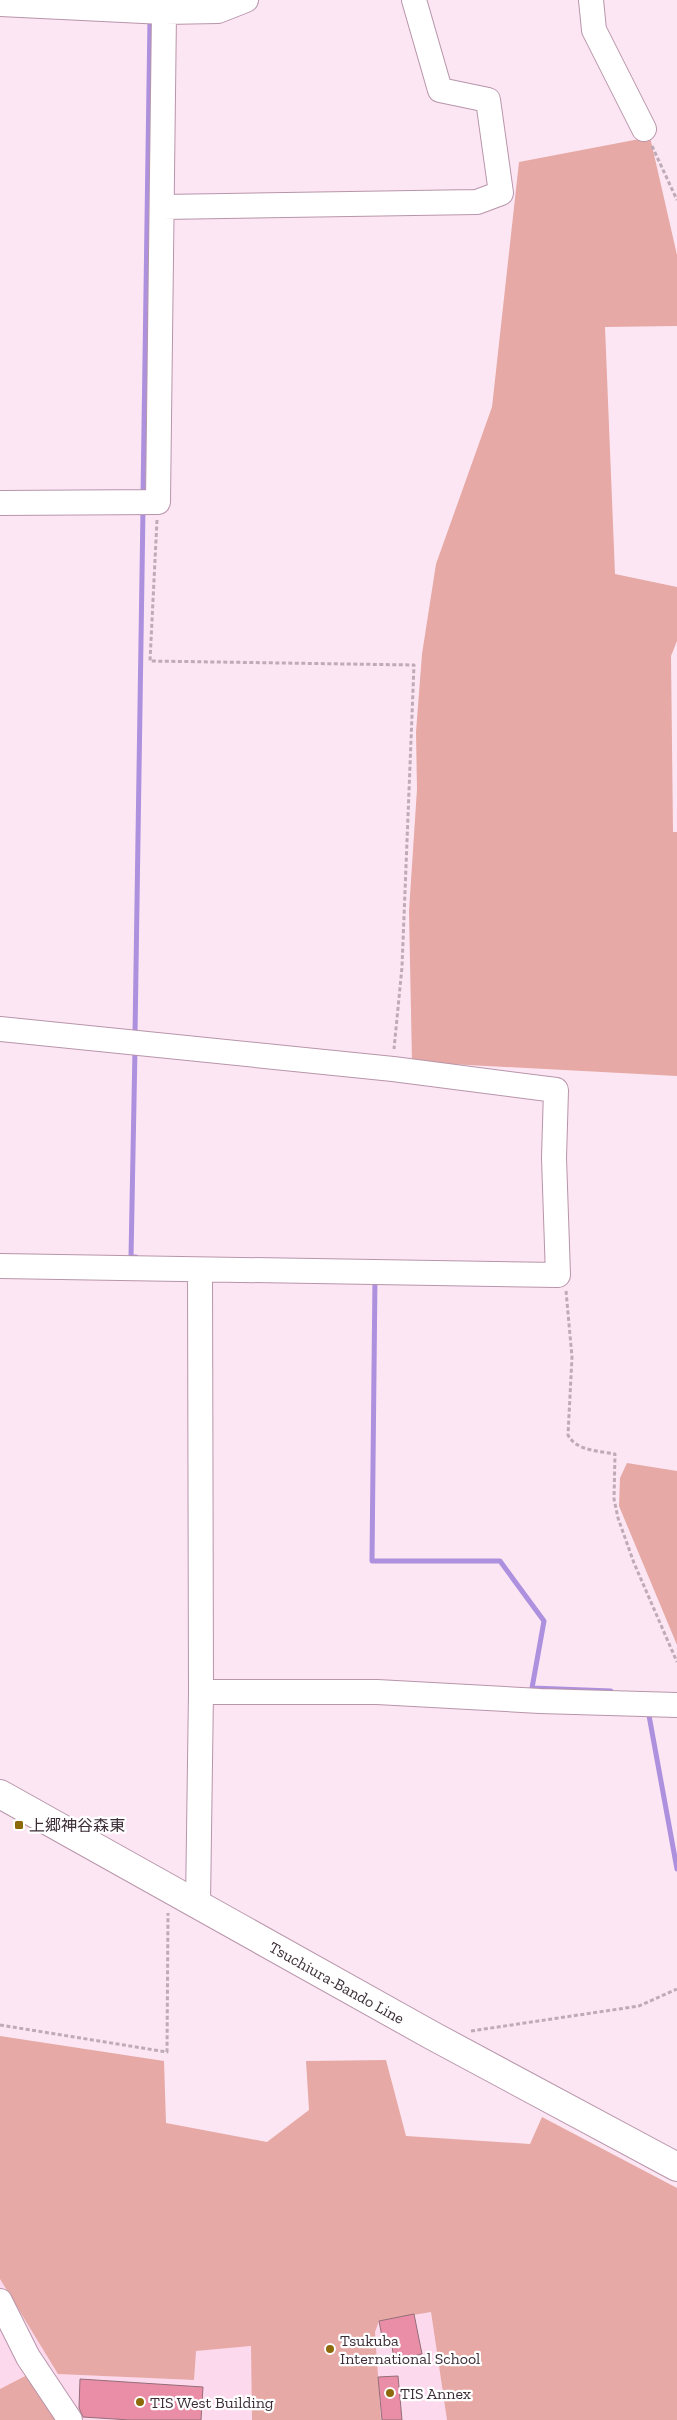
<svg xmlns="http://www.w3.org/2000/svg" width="677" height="2420" font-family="'Zilla Slab','Noto Sans JP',serif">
	<rect width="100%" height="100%" fill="#fce6f3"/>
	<path fill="#fdd9ee" d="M0 2279 58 2374 194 2380 195 2351 251 2346 431 2312 447 2420H73L41 2367 0 2389Z"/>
	<path fill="#e6a9a5" d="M650 137 677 255V326L605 327 615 574 677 587V641L671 656 673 832H677V1076L412 1062 409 911 417 789 416 732 422 654 436 564 492 407 519 162Z
		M627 1463 677 1471V1645L619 1506 620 1478Z
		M0 2036 164 2061 166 2123 267 2142 309 2110 306 2061 386 2060 406 2136 530 2144 542 2117 677 2188V2420H447L431 2312 379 2321 375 2332 381 2420H252L251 2346 196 2351 194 2380 58 2374 0 2279Z
		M29 2374 73 2420H0V2389Z"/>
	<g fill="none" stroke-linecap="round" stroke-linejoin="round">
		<path stroke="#ad90de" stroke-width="5" d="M143 496 150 18
			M135 1035 143 509
			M135 1049 131 1257H136
			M375 1277 372 1561H500L544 1621 532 1688 611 1691
			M648 1710 677 1869"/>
	</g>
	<path fill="#ea8ea7" stroke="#946e78" d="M414 2314 422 2354 394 2360 392 2346 384 2347 379 2321Z
		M398 2376 402 2420H382L378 2377Z
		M80 2379 203 2387 201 2420H130L83 2417 79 2408Z"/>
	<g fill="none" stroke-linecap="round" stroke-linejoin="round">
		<g stroke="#b895aa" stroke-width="26">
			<path id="minor" d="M591 0 594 30 644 129
				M0 4 164 12 218 11 246 0
				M163 207 477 202 501 193 488 100 440 90 414 0
				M0 503 158 502 164 12
				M0 1029 393 1069 556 1090 554 1158 558 1275 0 1266
				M201 1692H377L540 1701 677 1705
				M198 1904 201 1692 200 1270
				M0 2301 28 2357 70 2420"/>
		</g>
		<g stroke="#b895aa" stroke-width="30">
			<g id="major">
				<path id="s1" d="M0 1794 433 2036 677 2167"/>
			</g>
		</g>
		<path stroke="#beabb6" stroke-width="3" stroke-dasharray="4 2.5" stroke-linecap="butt" d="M652 146 677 200
			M157 520 150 661 414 665 402 967 394 1049
			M566 1291 572 1357 568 1435C576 1451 600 1451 615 1454L614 1499 618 1518 634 1563 677 1662
			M0 2025 167 2052 168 1913
			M471 2031 639 2006 677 1989"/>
		<use href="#minor" stroke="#fff" stroke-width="24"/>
		<use href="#major" stroke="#fff" stroke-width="28"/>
	</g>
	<g fill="#8c690a" stroke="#fff" stroke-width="2">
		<rect x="14" y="1820" width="10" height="10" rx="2.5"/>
		<circle cx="330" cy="2349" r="5"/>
		<circle cx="390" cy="2393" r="5"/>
		<circle cx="140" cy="2402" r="5"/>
	</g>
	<g text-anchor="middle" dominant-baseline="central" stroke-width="4.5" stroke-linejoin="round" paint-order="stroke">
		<g font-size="16" fill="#3c2e36" stroke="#fff" text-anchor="start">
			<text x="29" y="1825">上郷神谷森東</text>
			<text x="340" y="2340">Tsukuba<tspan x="340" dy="18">International School</tspan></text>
			<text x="400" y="2393">TIS Annex</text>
			<text x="150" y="2402">TIS West Building</text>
		</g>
		<g font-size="16" fill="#3c2e36" stroke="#fff">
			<text stroke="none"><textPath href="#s1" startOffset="386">Tsuchiura-Bando Line</textPath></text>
		</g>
	</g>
</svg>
